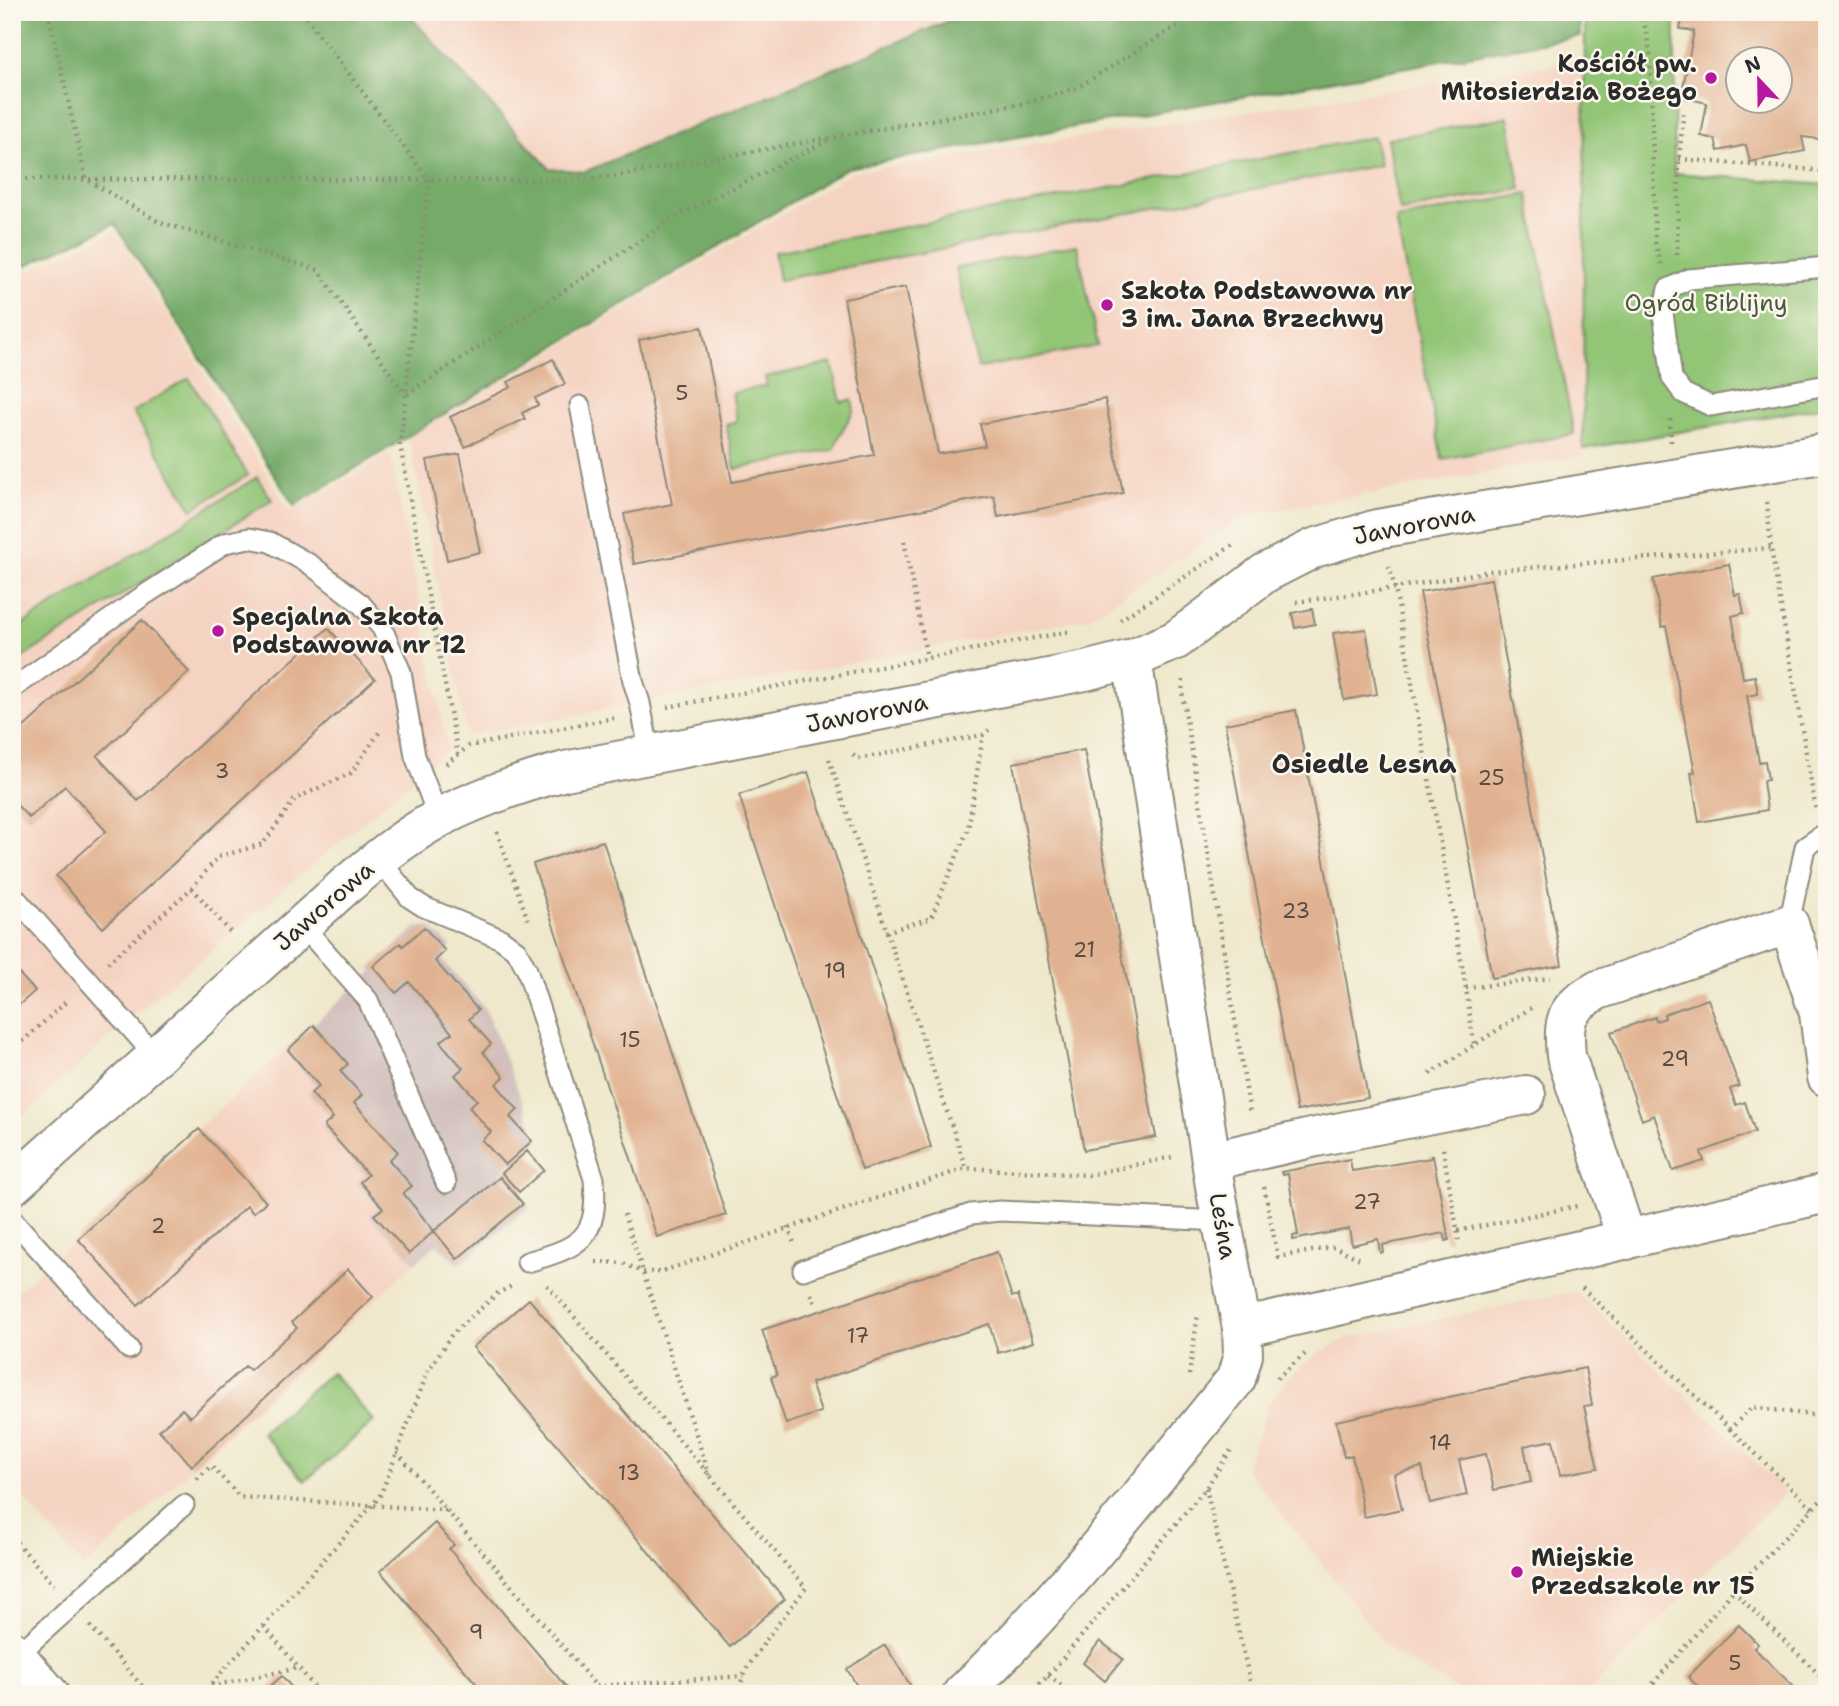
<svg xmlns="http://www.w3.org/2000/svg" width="1839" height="1706" font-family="'Shantell Sans',sans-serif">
	<rect width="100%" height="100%" fill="#fbf7ec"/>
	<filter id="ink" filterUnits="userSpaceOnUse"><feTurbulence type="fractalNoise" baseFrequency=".0143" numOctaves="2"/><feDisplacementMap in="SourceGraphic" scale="14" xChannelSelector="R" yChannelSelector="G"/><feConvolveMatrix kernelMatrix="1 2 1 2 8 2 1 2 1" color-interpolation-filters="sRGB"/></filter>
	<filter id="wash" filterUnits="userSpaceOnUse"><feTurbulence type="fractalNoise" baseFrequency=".00686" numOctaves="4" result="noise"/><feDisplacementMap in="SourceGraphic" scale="28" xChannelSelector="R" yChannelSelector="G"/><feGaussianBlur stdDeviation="1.57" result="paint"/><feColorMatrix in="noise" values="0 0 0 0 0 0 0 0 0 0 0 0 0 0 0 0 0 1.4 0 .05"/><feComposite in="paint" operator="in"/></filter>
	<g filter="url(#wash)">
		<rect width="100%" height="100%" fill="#efe8cc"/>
		<path fill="#f5d3c2" d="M406 12H969L585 171 549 168Z
			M1584 60 1583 456 1244 516 1089 618 467 736 409 438 852 172Z
			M115 230 290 512 390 453 448 750 128 1021 12 1126V278Z
			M285 1050 316 1087 309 1093 332 1118 322 1127 365 1175 357 1183 379 1207 371 1216 415 1263 84 1568 12 1485V1296Z
			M1576 1291 1786 1492 1587 1694H1465L1392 1653 1245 1468 1269 1403 1292 1374 1318 1353 1348 1338Z"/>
		<path fill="#d1c0bd" d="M429 926 451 946 442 960 485 1008 538 1140 500 1173 529 1207 458 1265 437 1244 415 1263 370 1216 379 1207 357 1183 365 1175 322 1127 332 1118 308 1093 316 1086 285 1050 373 971 370 968 417 927Z"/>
		<path fill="#92c576" stroke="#5e7850" stroke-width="2" d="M1585 12H1675L1674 173 1827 185V406L1583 449Z
			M1508 117 1521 189 1400 211 1387 139Z
			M1374 137 1380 165 779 280 774 252Z
			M1528 194 1574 434 1442 459 1396 219Z
			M1077 245 1098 346 978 368 956 268Z
			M832 363 841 402 852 400 854 410 839 436 834 450 735 469 726 424 737 421 732 393 767 386 765 377Z
			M189 378 248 475 192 509 133 412Z
			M257 477 272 500 12 664V631Z
			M331 1372 374 1421 305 1481 262 1433Z"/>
		<path fill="#75aa67" stroke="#506a49" stroke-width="2" d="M12 12H406L549 168 584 172 970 12H1580V36L847 168 294 506 115 224 12 272Z"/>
		<g id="blocks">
			<path fill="#e1b291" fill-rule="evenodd" d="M1684 12H1827V150L1819 139 1802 137 1805 151 1750 162 1746 145 1718 151 1715 139 1701 136 1707 103 1681 97 1694 31 1680 29ZM1738 60H1780V102H1738Z
				M906 287 938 454 985 446 980 424 1105 399 1123 493 998 517 994 496 634 564 624 514 672 504 639 340 702 327 732 482 874 455 844 299Z
				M553 359 565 384 535 398 538 405 522 413 525 419 465 447 450 417 511 387 508 382Z
				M460 454 480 552 447 560 427 460Z
				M1729 564 1735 595 1740 594 1744 613 1732 616 1743 678 1755 676 1758 694 1747 696 1759 762 1765 761 1768 780 1763 781 1767 810 1699 822 1691 773 1695 772 1666 626 1662 627 1653 579Z
				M1491 579 1562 965 1492 978 1420 592Z
				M1312 609 1315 624 1295 628 1292 613Z
				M142 620 189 672 97 756 138 801 328 628 375 679 103 928 56 876 106 831 65 786 29 818 12 800V738Z
				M1366 629 1377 694 1344 700 1333 633Z
				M1296 710 1368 1098 1297 1111 1225 724Z
				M1084 750 1156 1137 1084 1150 1013 763Z
				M808 772 931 1147 862 1170 739 795Z
				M603 841 726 1215 657 1237 533 864Z
				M424 927 445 951 435 961 478 1010 469 1019 491 1044 483 1052 504 1077 496 1084 518 1110 510 1117 532 1141 505 1165 482 1140 491 1132 469 1107 477 1100 455 1075 463 1068 440 1042 452 1033 409 982 396 993 373 966 400 943 403 946Z
				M12 946 20 955 12 963Z
				M12 966 35 991 12 1011Z
				M1708 999 1739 1086 1730 1089 1736 1105 1745 1102 1755 1132 1701 1152 1704 1161 1673 1171 1654 1115 1642 1120 1611 1032 1655 1017 1656 1021 1665 1018 1664 1014Z
				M314 1025 348 1064 340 1071 362 1095 354 1103 398 1152 389 1160 412 1186 403 1193 434 1231 409 1254 374 1215 383 1208 360 1182 368 1175 324 1126 333 1118 311 1093 319 1086 288 1050Z
				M199 1129 266 1202 253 1213 247 1206 138 1305 78 1239Z
				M527 1151 544 1170 519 1192 502 1173Z
				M1431 1156H1433L1449 1240 1446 1241 1444 1233 1382 1245 1383 1252 1380 1253 1378 1239 1352 1245 1349 1229 1293 1240V1236L1298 1235 1288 1174 1282 1175 1281 1172 1350 1159 1352 1171 1431 1158Z
				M500 1177 523 1204 457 1259 434 1231Z
				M997 1252 1012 1297 1018 1295 1033 1342 998 1353 989 1324 811 1383 821 1412 786 1424 771 1377 777 1375 762 1330Z
				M348 1269 373 1297 192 1466 159 1430 182 1409 190 1417 245 1366 250 1370 297 1328 292 1322Z
				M529 1299 785 1599 730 1647 473 1347Z
				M1585 1368 1592 1405 1584 1406 1598 1468 1560 1475 1553 1440 1524 1446 1531 1482 1494 1490 1486 1454 1459 1460 1467 1495 1430 1503 1422 1467 1394 1474 1402 1509 1364 1517 1352 1455 1344 1457 1336 1421Z
				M435 1523 454 1545 449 1549 572 1694H485L380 1571Z
				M1739 1625 1758 1644 1754 1648 1801 1694H1706L1688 1677Z
				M1100 1641 1123 1659 1105 1681 1083 1663Z
				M885 1645 912 1688 903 1694H862L847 1669Z
				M282 1676 297 1694H261Z"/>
		</g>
	</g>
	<g filter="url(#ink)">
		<use href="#blocks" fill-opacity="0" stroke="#8d8a7c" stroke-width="2"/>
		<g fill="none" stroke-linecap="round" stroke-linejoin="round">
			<g stroke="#8d8a7c" stroke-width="23">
				<path id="service" d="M1827 267 1689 279 1668 289 1663 313 1672 378 1683 393 1711 406 1827 385
					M580 406 633 681 640 703 650 755
					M12 689 140 598 225 543 249 538 270 542 311 565 361 604 382 628 401 672 415 756 439 819
					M378 858 410 898 424 907 501 939 517 951 527 970 594 1179C599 1239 580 1247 527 1262
					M12 894 156 1057
					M1789 924 1805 847 1821 836
					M302 925 368 1000 446 1183
					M12 1219 129 1349
					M803 1270 971 1214 1000 1211 1222 1221
					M16 1656 184 1505"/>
			</g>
			<g stroke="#8d8a7c" stroke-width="42">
				<path id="minor" d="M1211 1161 1316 1137 1526 1095
					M1627 1240 1566 1056C1563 1019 1564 1009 1598 990L1789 924 1819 1013 1827 1077
					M1242 1328 1827 1193
					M962 1694C1063 1598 1148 1486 1236 1379L1243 1355 1242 1328 1215 1186 1132 659"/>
			</g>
			<g stroke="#8d8a7c" stroke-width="42">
				<path id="tertiary" d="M12 1186 344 887C374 862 404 837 439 818 479 797 522 783 565 771L1085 671 1132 659 1176 640 1265 573 1314 548 1377 529 1827 453"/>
			</g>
			<g stroke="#8d8a7c" stroke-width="42">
				<path id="secondary" d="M12 1651 49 1694"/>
			</g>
			<path stroke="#8d8a7c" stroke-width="4.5" stroke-dasharray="2 5" stroke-linecap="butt" d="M48 12 86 179 159 222 318 270 405 394
				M302 12 429 180 400 445 458 754
				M1642 12 1650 51 1655 242 1661 264
				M1679 159 1827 171
				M12 179 566 180 615 176 1026 103 1077 88 1199 12
				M1677 255 1679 159 1684 109
				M407 394 679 215 831 139
				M1670 419 1671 442
				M1767 502 1771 548 1816 811
				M904 541 927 658
				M1389 566 1395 588 1466 988 1474 1044
				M1296 602 1395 588 1490 571 1771 548
				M1120 620 1233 545
				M1183 680 1182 692 1250 1113
				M667 707 1072 631
				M853 755 857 759 983 735 989 730
				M829 759 966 1168
				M446 764 469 746 614 718
				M497 832 529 923
				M192 888 233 935
				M886 932 931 918 968 829 983 735
				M108 963 192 888 218 857 263 844 295 799 351 773 381 730
				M1466 988 1550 978
				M12 1051 68 1000
				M1430 1074 1531 1008
				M1443 1149 1459 1240
				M1264 1187 1278 1257 1334 1247 1362 1260
				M624 1214 710 1477
				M788 1227 794 1243
				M1458 1231 1577 1206
				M596 1262 623 1263 643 1272H660L966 1168 1088 1175 1172 1157
				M547 1285 806 1588 773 1630 747 1668 736 1694
				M1582 1288 1730 1429 1752 1407 1827 1417
				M811 1294 816 1306
				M1189 1375 1198 1314
				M1277 1378 1305 1354
				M1730 1429 1813 1509
				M397 1452 603 1694
				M197 1479 211 1466 240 1497 446 1510
				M1206 1488 1253 1694
				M12 1537 54 1585
				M1733 1591 1827 1682
				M90 1626 149 1694
				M264 1626 320 1694
				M1048 1676 1075 1694
				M211 1686 299 1668
				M596 1686 744 1676
				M202 1694 372 1506 381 1494 428 1371 452 1334 498 1293 514 1285
				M1029 1694 1048 1676 1206 1488 1231 1450
				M1644 1694 1733 1591 1827 1494"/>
			<use href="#service" stroke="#fff" stroke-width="19"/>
			<use href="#minor" stroke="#fff" stroke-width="38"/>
			<use href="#tertiary" stroke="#fff" stroke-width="38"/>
			<use href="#secondary" stroke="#fff" stroke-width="38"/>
		</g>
	</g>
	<g fill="#b5179e" stroke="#fbf7ec" stroke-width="2.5">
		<circle cx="1711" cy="78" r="7"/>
		<circle cx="1107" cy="305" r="7"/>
		<circle cx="218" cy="631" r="7"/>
		<circle cx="1517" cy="1572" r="7"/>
	</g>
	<g text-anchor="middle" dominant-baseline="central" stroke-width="5" stroke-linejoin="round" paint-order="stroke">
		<g font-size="21" fill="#584d44">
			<text x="682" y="393">5</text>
			<text x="222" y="771">3</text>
			<text x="1491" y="778">25</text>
			<text x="1296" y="911">23</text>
			<text x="1084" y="950">21</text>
			<text x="835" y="971">19</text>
			<text x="630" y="1040">15</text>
			<text x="1675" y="1059">29</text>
			<text x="1367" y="1202">27</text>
			<text x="158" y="1226">2</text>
			<text x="858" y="1336">17</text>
			<text x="1440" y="1443">14</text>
			<text x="629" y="1473">13</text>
			<text x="476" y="1632">9</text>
			<text x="1735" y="1663">5</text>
		</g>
		<g font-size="24" font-weight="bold" fill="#2b2b2b" stroke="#fbf7ec" text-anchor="start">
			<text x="1697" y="64" text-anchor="end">Kościół pw.<tspan x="1697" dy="28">Miłosierdzia Bożego</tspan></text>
			<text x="1121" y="291">Szkoła Podstawowa nr<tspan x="1121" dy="28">3 im. Jana Brzechwy</tspan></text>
			<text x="232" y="617">Specjalna Szkoła<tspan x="232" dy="28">Podstawowa nr 12</tspan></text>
			<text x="1531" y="1558">Miejskie<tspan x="1531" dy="28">Przedszkole nr 15</tspan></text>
		</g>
		<g font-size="24" fill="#4a5942" stroke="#fbf7ec">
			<text x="1706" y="303">Ogród Biblijny</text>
		</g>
		<g font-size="24" fill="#2b2b2b" stroke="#fbf7ec">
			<text transform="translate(1414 525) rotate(-11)">Jaworowa</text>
			<text transform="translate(867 713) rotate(-11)">Jaworowa</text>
			<text transform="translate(324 906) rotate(-41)">Jaworowa</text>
			<text transform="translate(1223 1226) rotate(80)">Leśna</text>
		</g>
		<g font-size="26" font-weight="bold" fill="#2b2b2b" stroke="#fbf7ec">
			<text x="1364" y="763">Osiedle Lesna</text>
		</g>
	</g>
	<rect width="1839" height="1706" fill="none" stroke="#fbf7ec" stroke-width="42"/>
	<g transform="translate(1759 80) rotate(338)"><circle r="33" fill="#fbf7ec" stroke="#a8a59f" stroke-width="2"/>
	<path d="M0-5L12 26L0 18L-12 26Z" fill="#b5179e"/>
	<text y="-10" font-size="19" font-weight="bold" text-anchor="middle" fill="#2b2b2b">N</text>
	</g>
</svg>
